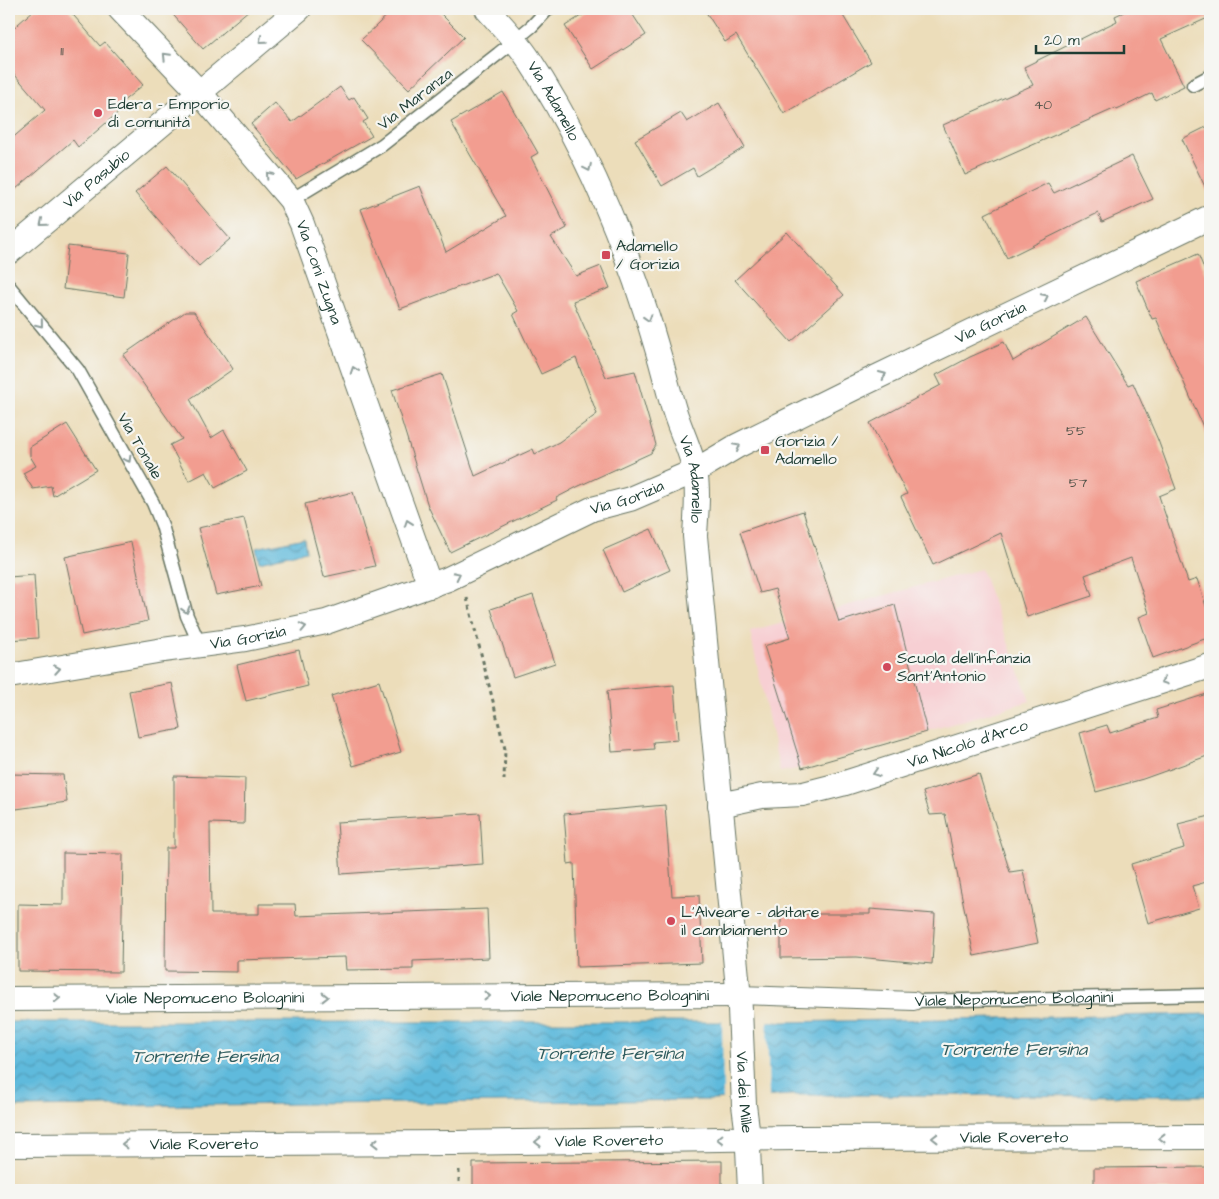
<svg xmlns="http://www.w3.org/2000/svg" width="1219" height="1199" font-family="'Architects Daughter',sans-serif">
	<defs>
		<pattern id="water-waves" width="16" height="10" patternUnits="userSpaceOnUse" patternTransform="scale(1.25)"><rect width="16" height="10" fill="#5fbadc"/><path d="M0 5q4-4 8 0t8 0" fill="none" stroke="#4e98b3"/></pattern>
	</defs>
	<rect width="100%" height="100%" fill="#f6f6f2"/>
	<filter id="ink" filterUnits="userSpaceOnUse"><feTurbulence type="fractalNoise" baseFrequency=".02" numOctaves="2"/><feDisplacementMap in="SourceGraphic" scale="10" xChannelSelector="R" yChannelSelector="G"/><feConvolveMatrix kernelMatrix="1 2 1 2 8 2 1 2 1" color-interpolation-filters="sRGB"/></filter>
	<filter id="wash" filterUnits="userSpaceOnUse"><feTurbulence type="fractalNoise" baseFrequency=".0096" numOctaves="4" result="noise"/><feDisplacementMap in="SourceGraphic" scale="20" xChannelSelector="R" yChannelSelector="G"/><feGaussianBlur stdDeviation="1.12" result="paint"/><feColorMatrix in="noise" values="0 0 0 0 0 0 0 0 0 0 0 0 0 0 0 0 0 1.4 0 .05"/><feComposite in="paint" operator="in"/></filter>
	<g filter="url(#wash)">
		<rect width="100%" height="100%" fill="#ecddba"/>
		<path fill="#f7cfd3" d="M981 569 1030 701 802 768 780 772 750 632Z"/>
		<path fill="url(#water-waves)" stroke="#3f7c88" d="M304 538 306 551 259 562 256 548Z
			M1210 1014V1096L791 1095 714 1100 9 1107V1022H784Z"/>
		<path fill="#ecddba" d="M722 1019 767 1020 769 1099 723 1102Z"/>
		<g id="blocks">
			<path fill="#f29d90" d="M35 9H68L100 46 105 42 143 85 116 107 120 111 78 147 73 140 9 195V141L45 110 9 68V32Z
				M168 9H250L203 49Z
				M394 9H436L464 37 409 89 361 40Z
				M592 9H629L646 35 593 69 565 26Z
				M704 9H839L871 62 784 114 736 35 725 42Z
				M1130 9H1210V17L1161 39 1184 86 1155 100 1152 93 1117 110 1116 108 965 175 943 125 1033 85 1024 67 1117 21 1115 16Z
				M340 87 349 100 354 97 368 119 363 122 372 136 296 179 251 124 275 103 292 122Z
				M503 92 538 153 531 157 567 228 551 237 576 276 601 266 610 288 573 301 606 377 635 371 656 445 651 453 579 486 556 498 557 500 450 552 428 506 392 390 442 374 475 476 533 449 535 454 559 442 597 414 576 358 541 374 513 314 518 311 496 273 400 309 361 209 420 186 446 252 506 216 451 122Z
				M719 103 745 147 697 176 693 168 662 186 635 140 681 113 687 122Z
				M1210 125V197L1182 139Z
				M1132 156 1153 199 1102 222 1098 213 1007 258 985 214 1048 183 1054 193Z
				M167 166 230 239 199 266 135 193Z
				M787 232 844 295 791 342 735 280Z
				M68 246 129 253 124 297 63 289Z
				M1198 254 1210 283V443L1156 318 1152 319 1136 281Z
				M185 312H194L233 369 190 399 211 438 224 430 247 471 215 488 206 472 189 481 170 445 182 439 123 355Z
				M1086 317 1128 385 1133 383 1158 440 1176 489 1159 496 1188 582 1197 579 1210 618V637L1153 658 1139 617 1149 613 1131 558 1085 575 1092 596 1027 617 1001 533 933 565 901 497 907 494 870 423 941 385 936 375 970 357 1004 342 1013 361Z
				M67 424 96 470 53 496 51 486 33 489 23 473 36 466 30 456V447Z
				M353 492 375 566 324 577 305 504Z
				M803 511 839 622 895 605 927 732 802 768 764 646 790 638 775 589 760 593 740 532Z
				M244 518 261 586 216 595 198 528Z
				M651 529 670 570 622 592 603 550Z
				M131 542 148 621 82 635 65 557Z
				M34 575 38 638 9 640V577Z
				M533 595 555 663 513 677 491 609Z
				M299 650 308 686 246 701 237 665Z
				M379 681 401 752 353 766 331 696Z
				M172 683 181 729 138 737 129 691Z
				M674 685 678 740 653 742 654 749 612 752 607 691Z
				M1210 693V755L1143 779 1096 792 1080 733 1107 725 1110 733 1158 718 1156 710Z
				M9 774 63 775 67 802 9 810Z
				M979 774 1010 872 1023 870 1038 943 974 956 945 814 930 815 923 792Z
				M174 776 245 778 244 824 210 823 211 914H259V904H295L296 916 487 909 489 958 413 961V969L346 970 345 957 237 960V972L165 971 166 848H174Z
				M665 805 672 896 699 895 702 963 577 967 574 863 568 864 564 814Z
				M480 813 483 864 341 874 337 822Z
				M1210 816V881L1192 886 1199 908 1148 923 1131 864 1184 848 1178 824Z
				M63 853 123 854 121 972 18 971V904L63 905Z
				M870 909 935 914 932 964 857 957 781 958V914H870Z
				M722 1161V1190H473V1163Z
				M1210 1167V1190H1094V1168Z"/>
		</g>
	</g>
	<g filter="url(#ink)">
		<use href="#blocks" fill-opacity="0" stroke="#677563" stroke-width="1"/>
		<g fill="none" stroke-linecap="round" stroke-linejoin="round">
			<g stroke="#677563" stroke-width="15">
				<g id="service">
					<path d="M1193 85 1210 76"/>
					<path d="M291 200 382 145 498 54 532 26 548 9"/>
					<path d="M9 286 78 370 153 503 162 525 187 616 200 645"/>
					<path id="s1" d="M914 1001 1210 995"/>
				</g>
			</g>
			<g stroke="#677563" stroke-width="20">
				<path id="pedestrian" d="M738 995 914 1001"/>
			</g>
			<g stroke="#677563" stroke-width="26">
				<g id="minor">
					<path id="s2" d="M120 9 199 92 291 200 302 224 430 586"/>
					<path id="s3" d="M487 9C501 25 516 40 528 58 596 161 642 285 672 403 678 426 691 450 695 471 699 492 696 515 695 536L740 1009 744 1105 747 1128 750 1190"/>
					<path id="s4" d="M9 252 299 9"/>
					<path id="s5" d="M9 676 163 650 245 639 326 622 448 579 592 509 630 499 695 471 737 446 852 389 1210 217"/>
					<path id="s6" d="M720 805 762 796 803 794 842 784 1210 666"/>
					<path id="s7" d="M9 999 738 995"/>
					<path id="s8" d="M9 1145 454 1143 795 1138 1210 1137"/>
				</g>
			</g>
			<path stroke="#677563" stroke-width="3" stroke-dasharray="4 4" stroke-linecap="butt" d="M467 598 505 749 504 780
				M459 1170V1190"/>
			<use href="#service" stroke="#fff" stroke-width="12"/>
			<use href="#pedestrian" stroke="#fff" stroke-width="18"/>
			<use href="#minor" stroke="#fff" stroke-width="24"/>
		</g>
		<defs><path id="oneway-chevron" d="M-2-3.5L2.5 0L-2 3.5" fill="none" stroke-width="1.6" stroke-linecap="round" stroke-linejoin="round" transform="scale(1.25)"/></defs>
		<g stroke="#8f9e9a">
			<use href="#oneway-chevron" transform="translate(262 40) rotate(140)"/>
			<use href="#oneway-chevron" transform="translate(166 56) rotate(-134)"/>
			<use href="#oneway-chevron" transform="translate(588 168) rotate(64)"/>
			<use href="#oneway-chevron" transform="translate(269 175) rotate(-131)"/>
			<use href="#oneway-chevron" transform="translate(43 223) rotate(140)"/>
			<use href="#oneway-chevron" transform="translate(1045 297) rotate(-26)"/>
			<use href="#oneway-chevron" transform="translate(648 318) rotate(73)"/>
			<use href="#oneway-chevron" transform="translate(40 324) rotate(51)"/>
			<use href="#oneway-chevron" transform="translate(354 370) rotate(-109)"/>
			<use href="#oneway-chevron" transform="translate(883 375) rotate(-25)"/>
			<use href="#oneway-chevron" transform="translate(737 447) rotate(-29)"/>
			<use href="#oneway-chevron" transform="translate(128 459) rotate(60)"/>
			<use href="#oneway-chevron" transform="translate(408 523) rotate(-109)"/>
			<use href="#oneway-chevron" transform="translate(457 575) rotate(-26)"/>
			<use href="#oneway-chevron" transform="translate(186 610) rotate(73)"/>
			<use href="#oneway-chevron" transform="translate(303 627) rotate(-12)"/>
			<use href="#oneway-chevron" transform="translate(57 669) rotate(-10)"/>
			<use href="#oneway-chevron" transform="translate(1164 681) rotate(162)"/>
			<use href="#oneway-chevron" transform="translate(876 773) rotate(162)"/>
			<use href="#oneway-chevron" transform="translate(487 996)"/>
			<use href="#oneway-chevron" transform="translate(325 997)"/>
			<use href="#oneway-chevron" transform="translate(57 998)"/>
			<use href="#oneway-chevron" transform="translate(935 1138) rotate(180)"/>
			<use href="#oneway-chevron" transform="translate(1162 1138) rotate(180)"/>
			<use href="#oneway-chevron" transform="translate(720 1139) rotate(179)"/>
			<use href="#oneway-chevron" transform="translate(538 1142) rotate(179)"/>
			<use href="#oneway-chevron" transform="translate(375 1143) rotate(180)"/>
			<use href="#oneway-chevron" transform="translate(125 1144) rotate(180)"/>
		</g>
	</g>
	<g fill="#d1495b" stroke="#f6f6f2" stroke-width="2">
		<circle cx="98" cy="113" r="5"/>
		<rect x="601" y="250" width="10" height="10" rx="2.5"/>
		<rect x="760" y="445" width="10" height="10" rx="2.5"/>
		<circle cx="887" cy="667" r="5"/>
		<circle cx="671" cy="921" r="5"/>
	</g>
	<g text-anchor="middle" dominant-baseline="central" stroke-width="4.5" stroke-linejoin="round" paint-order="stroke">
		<g font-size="14" fill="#54554b">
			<text x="62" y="51">11</text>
			<text x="1043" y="105">40</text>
			<text x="1076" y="431">55</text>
			<text x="1078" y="483">57</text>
		</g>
		<g font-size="16" fill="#1f3d34" stroke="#f6f6f2">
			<text transform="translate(415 99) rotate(-38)">Via Maranza</text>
			<text stroke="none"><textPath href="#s3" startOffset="114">Via Adamello</textPath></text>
			<text stroke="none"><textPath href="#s4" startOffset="114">Via Pasubio</textPath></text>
			<text stroke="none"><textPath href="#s2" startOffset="334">Via Coni Zugna</textPath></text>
			<text stroke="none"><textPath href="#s5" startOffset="1052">Via Gorizia</textPath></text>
			<text transform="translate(140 446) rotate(60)">Via Tonale</text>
			<text stroke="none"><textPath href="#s3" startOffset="519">Via Adamello</textPath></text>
			<text stroke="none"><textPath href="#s5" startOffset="648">Via Gorizia</textPath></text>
			<text stroke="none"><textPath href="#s5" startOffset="242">Via Gorizia</textPath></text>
			<text stroke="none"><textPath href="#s6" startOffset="256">Via Nicoló d'Arco</textPath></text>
			<text stroke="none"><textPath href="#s7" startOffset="601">Viale Nepomuceno Bolognini</textPath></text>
			<text stroke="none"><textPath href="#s7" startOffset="196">Viale Nepomuceno Bolognini</textPath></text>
			<text stroke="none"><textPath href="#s1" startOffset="100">Viale Nepomuceno Bolognini</textPath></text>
			<text stroke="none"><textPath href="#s3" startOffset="1135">Via dei Mille</textPath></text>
			<text stroke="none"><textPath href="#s8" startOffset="1005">Viale Rovereto</textPath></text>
			<text stroke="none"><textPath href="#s8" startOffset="600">Viale Rovereto</textPath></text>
			<text stroke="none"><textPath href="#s8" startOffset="195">Viale Rovereto</textPath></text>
		</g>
		<g font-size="16" fill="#1f3d34" stroke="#f6f6f2" text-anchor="start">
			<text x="108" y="104">Edera - Emporio<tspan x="108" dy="18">di comunità</tspan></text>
			<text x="616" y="246">Adamello<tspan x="616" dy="18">/ Gorizia</tspan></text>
			<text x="775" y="441">Gorizia /<tspan x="775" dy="18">Adamello</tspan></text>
			<text x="897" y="658">Scuola dell'infanzia<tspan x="897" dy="18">Sant'Antonio</tspan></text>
			<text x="681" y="912">L’Alveare – abitare<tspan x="681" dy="18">il cambiamento</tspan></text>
		</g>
		<g font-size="18" font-style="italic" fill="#2f5c5e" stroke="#f6f6f2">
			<text x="1014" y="1049">Torrente Fersina</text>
			<text x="610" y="1053">Torrente Fersina</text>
			<text x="205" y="1056">Torrente Fersina</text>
		</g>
	</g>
	<rect width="1219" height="1199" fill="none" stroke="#f6f6f2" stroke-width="30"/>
	<path d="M1036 45v8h88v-8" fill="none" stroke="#1f3d34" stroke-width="2.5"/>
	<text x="1044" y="45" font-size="15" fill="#1f3d34" stroke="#f6f6f2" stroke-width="4" paint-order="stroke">20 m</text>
</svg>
